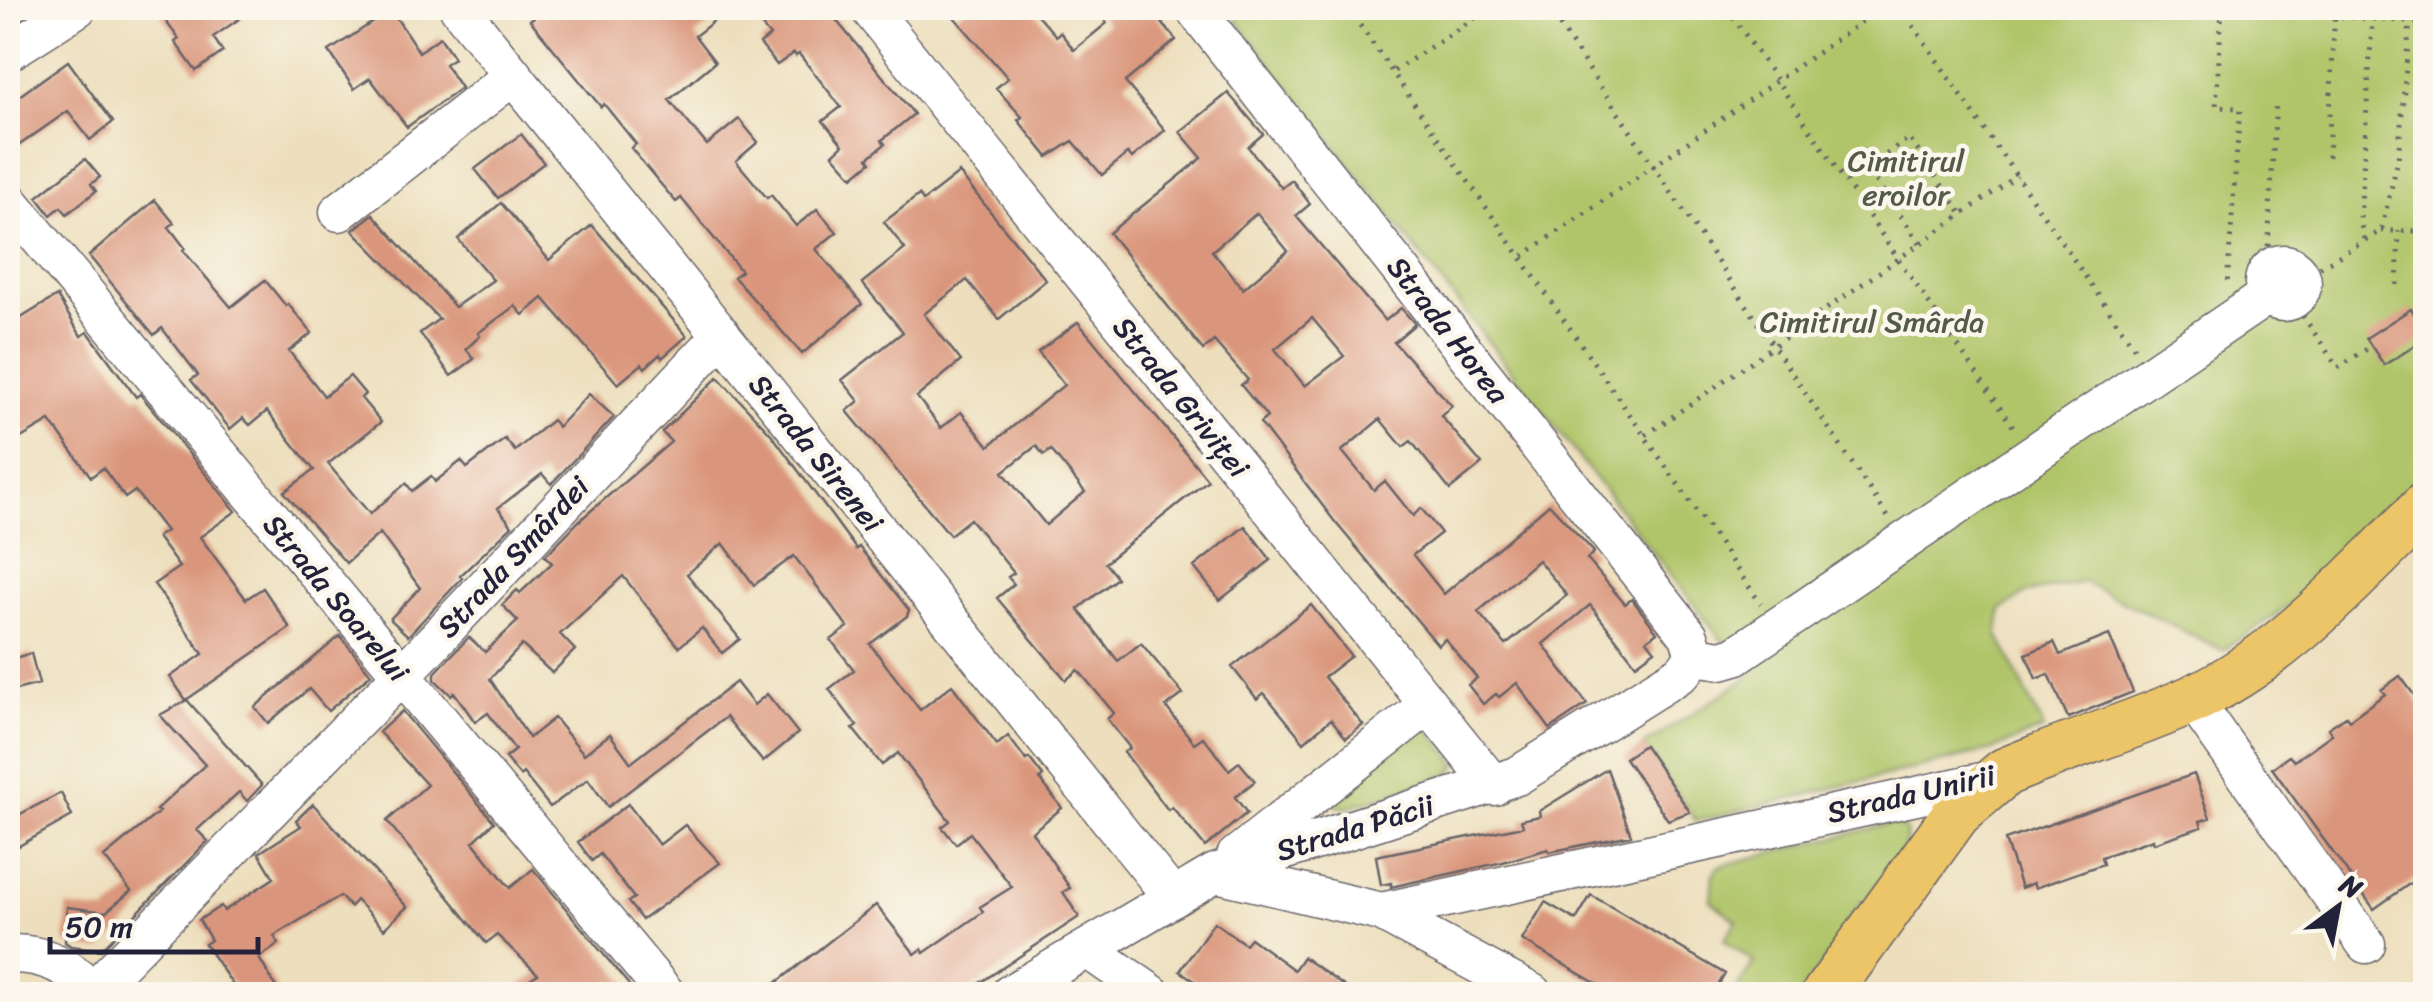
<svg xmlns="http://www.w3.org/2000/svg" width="2433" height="1002" font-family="Sriracha,sans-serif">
	<rect width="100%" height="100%" fill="#fbf7ec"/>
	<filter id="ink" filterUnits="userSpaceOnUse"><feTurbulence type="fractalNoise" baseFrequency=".01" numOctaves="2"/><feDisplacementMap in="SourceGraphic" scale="20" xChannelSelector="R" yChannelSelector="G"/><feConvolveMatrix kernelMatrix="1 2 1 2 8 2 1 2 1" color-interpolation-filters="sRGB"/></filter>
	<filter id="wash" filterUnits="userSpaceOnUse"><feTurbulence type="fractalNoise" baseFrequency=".0048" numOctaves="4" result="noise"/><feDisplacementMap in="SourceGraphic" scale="40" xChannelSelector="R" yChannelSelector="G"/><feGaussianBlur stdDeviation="2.25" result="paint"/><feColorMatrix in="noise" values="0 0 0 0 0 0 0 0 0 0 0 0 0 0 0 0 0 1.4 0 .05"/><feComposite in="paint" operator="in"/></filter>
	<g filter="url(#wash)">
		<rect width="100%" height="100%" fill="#eddfbd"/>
		<path fill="#b0c569" stroke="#697452" stroke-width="2.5" d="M1227 8H2425V470L2292 604 2223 650 2083 582 2027 593 2001 610 1998 635 2044 729 1992 750 1696 821 1644 745 1750 676Z
			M1428 729 1457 764 1451 774 1346 808 1337 806 1334 801 1412 732Z
			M1893 823 1906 830 1907 843 1865 903 1861 902 1842 929 1845 933 1801 994H1734L1754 962 1724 940 1737 921 1711 901 1713 874 1719 866Z"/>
		<g id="blocks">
			<path fill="#da967b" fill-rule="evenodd" d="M156 8H255L213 37 223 52 196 71 175 42 179 39Z
				M546 8H730L695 36 715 62 669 100 707 145 739 119 758 142 736 161 767 198 771 195 796 226 817 209 837 232 816 249 862 304 802 354 734 277 741 271 681 198 676 202 648 169 631 148 636 144 604 104 601 107 530 20Z
				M747 8H779L790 20 806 8H826L914 114 882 140 885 144 868 158 871 162 853 177 833 154 843 145 823 121 841 107 799 54 796 56 794 53 777 65 760 44 770 36Z
				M966 8H1031L1056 36 1060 32 1074 50 1107 23 1094 8H1150L1176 40 1125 82 1165 130 1132 158 1128 153 1102 175 1073 141 1048 157 1018 120 1022 117 996 88 1008 78 954 17Z
				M391 10 419 52 440 37 454 58 445 64 461 88 407 127 370 78 354 89 329 51Z
				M68 61 113 122 90 140 68 111 8 153V104Z
				M1228 93 1263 134 1248 147 1282 188 1292 180 1310 204 1296 216 1385 321 1401 308 1415 324 1394 342 1452 406 1441 416 1482 464 1450 490 1411 441 1403 447 1380 419 1342 451 1374 490 1385 481 1413 516 1421 508 1441 533 1413 555 1444 594 1549 504 1594 552 1587 559 1625 604 1632 599 1657 632 1647 640 1655 650 1636 664 1590 605 1543 644 1587 704 1550 729 1517 683 1499 697 1496 694 1483 704 1468 685 1477 678 1445 639 1438 645 1335 522 1260 423 1267 417 1241 385 1248 380 1214 341 1203 350 1109 233 1202 158 1180 132ZM1257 213 1288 251 1243 289 1212 251ZM1312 318 1344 356 1305 386 1275 349ZM1538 560 1567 595 1506 645 1478 612Z
				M521 134 544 163 498 198 475 169Z
				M85 159 100 177 91 184 96 191 67 214 61 207 51 215 37 197Z
				M959 173 1046 280 999 319 967 280 924 314 961 361 917 397 941 428 961 412 989 446 1064 385 1038 352 1078 322 1208 480 1105 563 1117 578 1078 609 1118 661 1141 643 1183 694 1166 707 1194 743 1203 737 1229 770 1239 762 1255 781 1235 797 1247 813 1205 847 1172 807 1168 810 1124 752 1130 748 1107 719 1114 713 1078 670 1066 680 997 598 1014 584 1008 577 1014 573 970 519 950 535 847 411 859 401 842 380 903 332 862 283 905 249 884 222 919 195 923 201ZM1036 446 1044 455 1051 450 1085 492 1046 525 1003 472Z
				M155 200 174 223 169 227 185 248 183 250 231 307 265 280 286 306 288 304 312 333 289 351 324 396 350 376 365 394 361 398 381 422 328 464 370 514 406 483 412 491 431 476 435 482 461 461 467 468 505 439 515 451 552 420 558 427 589 394 614 417 551 484 542 474 498 508 512 526 460 576 462 578 408 636 390 619 420 588 380 533 346 563 284 492 314 470 267 411 250 425 243 418 230 429 191 380 198 375 162 328 154 335 89 256Z
				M501 203 549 260 592 225 687 336 662 358 660 354 645 368 642 364 618 384 543 298 523 315 515 306 478 333 480 336 466 349 474 359 451 376 420 333 439 319 353 230 373 214 455 307 493 280 458 239Z
				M57 296 81 336 88 332 136 397 140 394 236 511 200 537 246 599 263 588 290 628 186 700 170 677 203 654 154 584 179 567 157 537 166 531 135 491 125 498 103 468 91 477 50 421 14 442 8 430V326Z
				M2411 309 2426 331V339L2384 365 2366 338Z
				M718 377 772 435 856 549 859 547 909 610 907 616 870 644 920 710 952 685 997 745 1008 736 1026 760 1029 758 1043 776 1040 779 1062 808 1032 832 1070 888 1063 892 1079 917 963 994H762L876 905 915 954 922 949 924 953 983 912 980 907 1012 887 970 833 956 844 942 827 950 821 898 753 882 765 853 729 857 726 829 689 854 670 831 640 848 627 794 556 754 585 723 543 687 574 740 639 722 653 702 628 679 647 623 576 560 634 575 650 552 673 522 645 490 679 529 738 554 718 584 754 610 734 631 763 736 682 754 705 767 694 798 733 763 762 726 717 608 807 588 779 550 807 523 773 520 776 505 758 515 750 488 713 475 722 454 692 451 695 435 680V673L469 637 485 652 518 621 502 605 517 590 520 593 552 563 545 556 579 521 671 442 662 432Z
				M1245 526 1271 560 1220 600 1194 567Z
				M1311 605 1351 656 1324 677 1363 725 1346 738 1331 719 1304 742 1264 693 1257 699 1232 667Z
				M2109 635 2133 692 2068 718 2049 674 2036 679 2026 654 2054 642 2060 655Z
				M340 636 371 674 328 711 309 689 268 723 255 707Z
				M31 653 39 684 8 692V660Z
				M2400 676 2426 711V872L2374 909 2272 768 2289 756 2294 761 2332 734 2328 728 2346 716 2349 720 2385 694 2381 690Z
				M187 700 262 785 247 801 239 792 197 830 208 841 101 950 71 946 65 942 67 907 106 912 131 891 104 857 159 812 156 810 205 765 160 715Z
				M402 711 494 822 473 842 510 888 533 869 629 985 632 994H504L538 974 497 935 486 943 387 821 427 785 379 732Z
				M1644 745 1690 812 1668 820 1625 758Z
				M1607 769 1631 835 1549 852 1548 849 1503 862 1391 887V883L1381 885 1376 856 1523 826 1521 820 1540 816 1539 811Z
				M2194 774 2210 818 2200 821 2202 827 2154 843 2153 839 2101 857 2103 864 2035 888 2033 883 2021 888 2005 840Z
				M8 793 20 814 61 793 72 816 8 852Z
				M313 804 407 907 384 929 356 900 350 907 340 896 274 936 279 944 259 958 280 994H239L205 944 211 940 199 920 221 906 224 911 274 878 259 853 301 826 296 820Z
				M628 804 659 845 685 825 720 863 642 920 628 902 634 898 600 854 592 861 578 842Z
				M1591 895 1725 974 1713 994H1614L1522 940 1545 902 1576 920Z
				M1214 922 1245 944 1250 938 1294 970 1303 957 1355 994H1214L1180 971Z"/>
		</g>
	</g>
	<g filter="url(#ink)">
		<use href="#blocks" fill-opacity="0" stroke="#696468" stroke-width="2.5"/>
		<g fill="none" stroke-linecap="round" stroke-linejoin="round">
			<g stroke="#696468" stroke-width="41">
				<path id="minor" d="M459 8 1173 898
					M869 8 1494 786
					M1194 8 1689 636 1695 656
					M8 52 77 8
					M8 200 666 994
					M339 212 514 75
					M2264 283a19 19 0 1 1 38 0a19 19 0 1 1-38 0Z
					M1695 656 1721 660 1735 656 2268 295
					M2192 699 2366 944
					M1236 856 1428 705
					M1217 873 1381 912 1534 994
					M1381 912 1995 779
					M1087 949 1152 994
					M8 954C44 953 72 966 94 994
					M92 992 423 653 722 335
					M1010 994 1215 873 1517 776 1683 672 1695 656"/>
			</g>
			<g stroke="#696468" stroke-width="51">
				<path id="major" d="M1826 994 1957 813 2005 772C2066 746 2131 727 2191 700 2284 657 2354 577 2426 506"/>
			</g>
			<path stroke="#696468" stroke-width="5" stroke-dasharray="2.5 8" stroke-linecap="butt" d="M1348 8 1761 604
				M1548 8 1888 517
				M1727 8 2016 431
				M1901 8 2136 350
				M2222 8 2216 107 2240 108 2227 286
				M2226 8 2426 23
				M1394 71 1490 8
				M2328 157 2335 8
				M2381 231H2426
				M2364 239 2360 220 2373 8
				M1920 243 1867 168 1909 138 1962 214
				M1523 256 1882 8
				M2267 267 2276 100
				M2302 278 2381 231 2398 160 2411 8
				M2397 285 2399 231
				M2297 307 2338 368 2367 349
				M1646 435 2017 176"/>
			<use href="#minor" stroke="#fff" stroke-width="38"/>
			<use href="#major" stroke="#edc569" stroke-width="48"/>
		</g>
	</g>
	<g text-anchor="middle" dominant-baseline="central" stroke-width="9" stroke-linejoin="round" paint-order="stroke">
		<g font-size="30" fill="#545b4b" stroke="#fbf7ec">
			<text x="1906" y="161">Cimitirul<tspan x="1906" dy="34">eroilor</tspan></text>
			<text x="1872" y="322">Cimitirul Smârda</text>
		</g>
		<g font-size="30" fill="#22223b" stroke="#fbf7ec">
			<text transform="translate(1448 330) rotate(52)">Strada Horea</text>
			<text transform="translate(1181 397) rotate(51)">Strada Griviței</text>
			<text transform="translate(816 453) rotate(51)">Strada Sirenei</text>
			<text transform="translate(513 557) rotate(-47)">Strada Smârdei</text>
			<text transform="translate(336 598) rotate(50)">Strada Soarelui</text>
			<text transform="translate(1911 794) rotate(-13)">Strada Unirii</text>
			<text transform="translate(1355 828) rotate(-17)">Strada Păcii</text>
		</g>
	</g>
	<rect width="2433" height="1002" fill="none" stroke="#fbf7ec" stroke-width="40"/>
	<g transform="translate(2338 907) rotate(32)" stroke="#fbf7ec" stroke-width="8" paint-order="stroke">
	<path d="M0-8L18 38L0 25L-18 38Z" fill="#22223b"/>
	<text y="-15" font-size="28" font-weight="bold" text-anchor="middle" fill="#22223b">N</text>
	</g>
	<path d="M50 937v15h208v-15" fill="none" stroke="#22223b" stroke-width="5"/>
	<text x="65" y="937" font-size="30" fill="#22223b" stroke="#fbf7ec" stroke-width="8" paint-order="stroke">50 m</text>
</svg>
